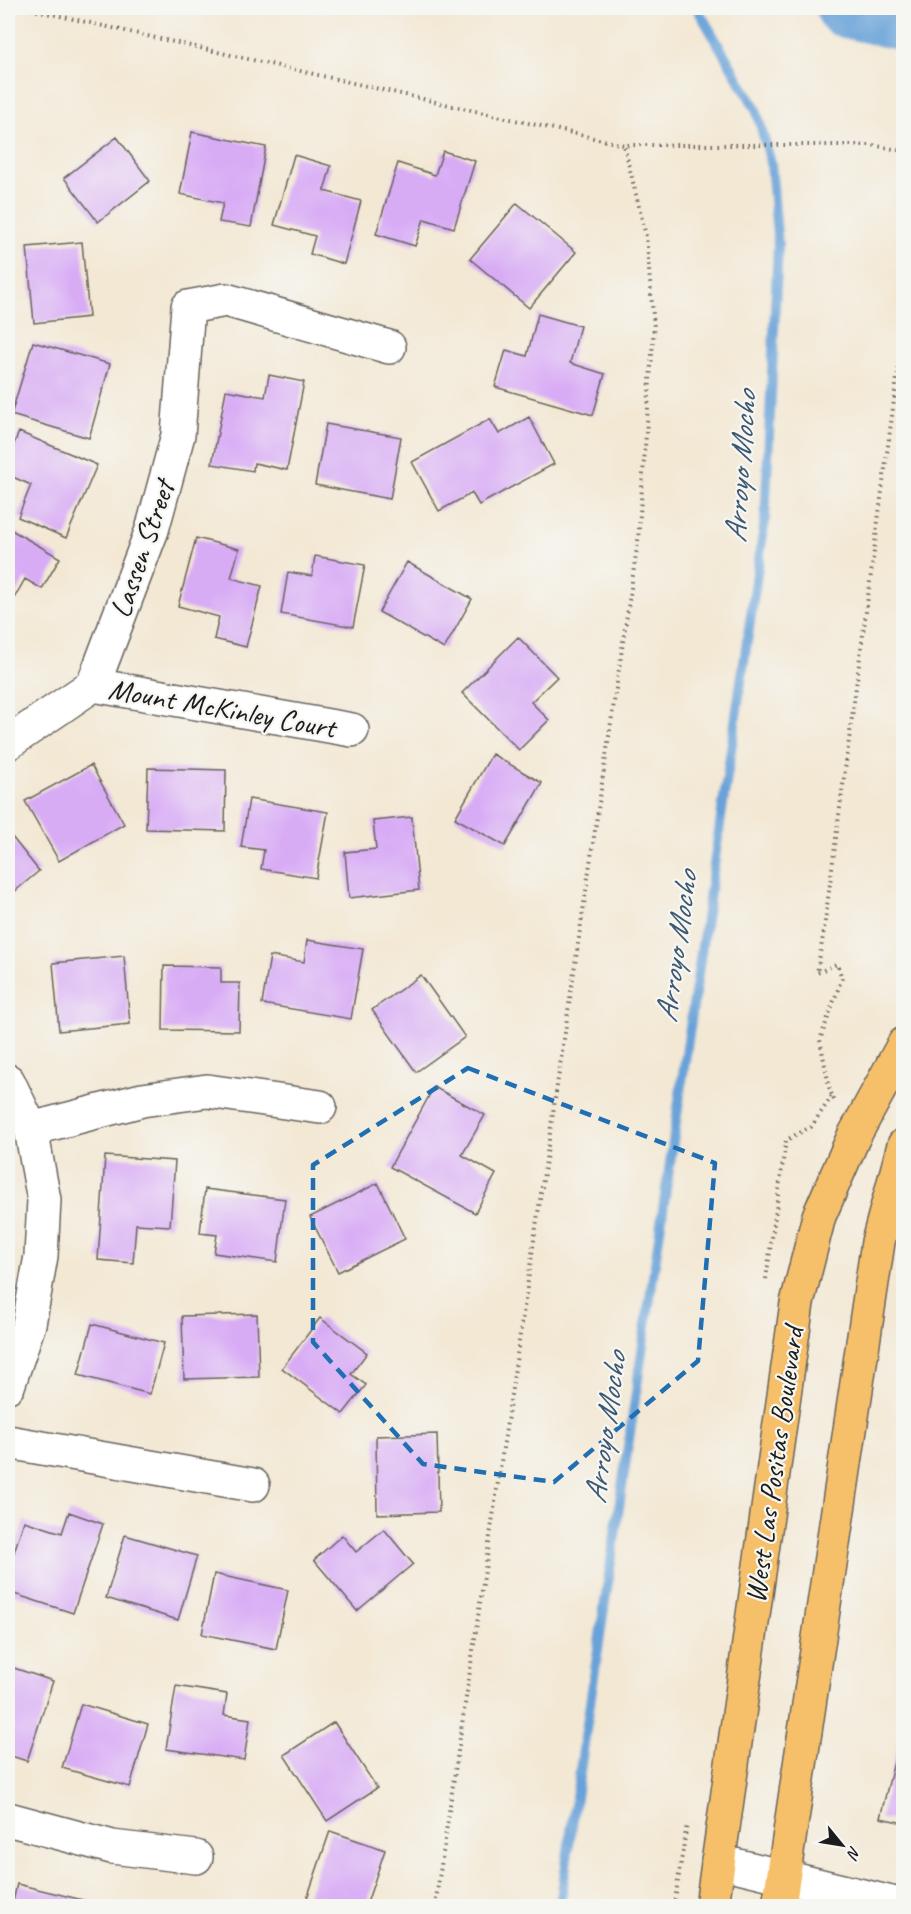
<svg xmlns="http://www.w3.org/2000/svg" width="911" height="1914" font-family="Caveat,sans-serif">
	<rect width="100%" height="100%" fill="#f6f6f2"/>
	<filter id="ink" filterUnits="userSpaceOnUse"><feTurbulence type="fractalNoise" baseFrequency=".0167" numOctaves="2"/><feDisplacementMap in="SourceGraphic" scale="12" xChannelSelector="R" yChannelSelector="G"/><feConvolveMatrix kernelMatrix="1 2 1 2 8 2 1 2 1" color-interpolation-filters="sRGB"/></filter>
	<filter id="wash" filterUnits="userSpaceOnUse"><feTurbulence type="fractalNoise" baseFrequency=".008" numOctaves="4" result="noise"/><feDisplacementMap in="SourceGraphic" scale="24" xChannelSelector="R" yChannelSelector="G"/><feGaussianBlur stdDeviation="1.35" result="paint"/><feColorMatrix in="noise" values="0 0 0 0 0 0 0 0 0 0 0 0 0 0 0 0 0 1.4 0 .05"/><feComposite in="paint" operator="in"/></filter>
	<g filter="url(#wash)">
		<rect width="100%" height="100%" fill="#f3e8d4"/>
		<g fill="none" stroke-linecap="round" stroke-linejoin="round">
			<path stroke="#68a2d8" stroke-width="10" d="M560 1906 765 520 778 246 771 163 756 109 697 8"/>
			<path stroke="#68a2d8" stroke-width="60" d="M846 8 904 21"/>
		</g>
		<g id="blocks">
			<path fill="#d8acf5" d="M192 132 266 147 251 227 219 222 223 203 180 194Z
				M117 137 150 181 98 222 64 178Z
				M443 151 475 161 454 228 424 219 415 246 376 234 398 163 435 175Z
				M294 155 331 166 324 191 361 201 344 264 310 254 315 236 274 225Z
				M517 203 576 252 529 308 470 259Z
				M82 242 89 317 34 323 27 247Z
				M538 314 580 326 570 363 605 374 593 415 495 387 506 350 527 356Z
				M33 342 110 364 89 438 11 415Z
				M269 375 304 382 287 470 254 463 253 471 212 464 226 390 265 397Z
				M529 417 554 464 479 505 472 493 439 511 412 462 490 419 499 434Z
				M326 424 401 437 390 499 315 485Z
				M19 432 97 465 66 538 18 517 31 485 8 475V458Z
				M8 528 60 558 42 589 25 579 8 609Z
				M196 538 239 549 231 578 262 586 246 647 214 639 219 617 178 606Z
				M315 556 365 565 353 627 281 614 288 572 312 576Z
				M407 562 472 599 444 649 379 612Z
				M518 637 557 677 531 702 549 720 519 750 462 693Z
				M492 754 542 783 505 846 455 818Z
				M91 765 124 824 59 861 25 801Z
				M148 768 226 770 225 831 146 829Z
				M249 799 328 812 316 878 261 869 264 850 241 847Z
				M412 817 419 890 349 898 345 852 376 849 373 821Z
				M8 832 39 871 8 897Z
				M307 940 363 949 351 1019 262 1004 270 956 304 962Z
				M124 956 130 1024 59 1031 53 963Z
				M164 966 221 967V983H240L239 1031 163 1030Z
				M421 975 465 1037 416 1072 372 1010Z
				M434 1087 485 1115 462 1155 496 1174 475 1213 390 1167Z
				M105 1156 175 1161 170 1226 136 1224 133 1263 98 1260Z
				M378 1183 405 1239 338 1272 310 1217Z
				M205 1189 285 1199 277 1262 214 1253 217 1235 200 1233Z
				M257 1314 259 1377 184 1379 182 1316Z
				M320 1318 367 1353 351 1374 366 1385 343 1414 282 1368Z
				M92 1324 164 1343 150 1394 78 1375Z
				M437 1434 439 1512 377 1514 376 1436Z
				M69 1512 103 1524 73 1613 8 1592V1571L24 1521 62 1533Z
				M384 1529 413 1564 357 1611 314 1560 342 1535 356 1552Z
				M125 1535 197 1556 178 1620 106 1598Z
				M214 1574 288 1590 276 1649 202 1634Z
				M8 1666 53 1681 27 1761 8 1755Z
				M176 1686 227 1694 224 1715 250 1719 244 1760 166 1749Z
				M81 1704 148 1724 130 1787 62 1768Z
				M334 1722 377 1788 327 1821 284 1755Z
				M903 1726H904V1823L880 1818Z
				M330 1831 385 1850 366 1906H313L305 1904Z
				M17 1884 91 1902 90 1906H12Z"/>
		</g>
	</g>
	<g filter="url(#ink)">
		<use href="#blocks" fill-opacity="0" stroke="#67635c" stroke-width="1.5"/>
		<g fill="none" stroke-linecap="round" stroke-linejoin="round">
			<g stroke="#67635c" stroke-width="36">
				<path id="minor" d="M93 685 352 730
					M8 743 93 685 152 530 178 435 188 307 226 300 389 347
					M8 1081 31 1129 44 1200 41 1256 29 1324 8 1386
					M31 1129 142 1100 207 1091 320 1107
					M8 1442 253 1485
					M8 1819 112 1847 196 1857
					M718 1861 904 1906"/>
			</g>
			<g stroke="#67635c" stroke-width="36">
				<path id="major" d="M712 1906 797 1303 819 1216 854 1136 904 1044
					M779 1906 878 1242 904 1145"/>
			</g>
			<path stroke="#67635c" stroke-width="4" stroke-dasharray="1.5 4.5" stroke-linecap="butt" d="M25 8 624 145H872L904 151
				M834 1100 830 1091 820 1040 842 978 837 964 817 973 823 936 904 325
				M766 1279 786 1140 811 1127 832 1096
				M435 1906 638 541 654 327 646 236 624 145
				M674 1906 687 1824"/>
			<use href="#minor" stroke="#fff" stroke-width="33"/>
			<use href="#major" stroke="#f6c06b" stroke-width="33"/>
		</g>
	</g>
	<path fill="none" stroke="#1f6fb2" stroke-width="4.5" stroke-dasharray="12 8" stroke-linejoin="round" d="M468 1068 715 1163 698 1361 554 1482 423 1464 313 1342V1165Z"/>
	<g text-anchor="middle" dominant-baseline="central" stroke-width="4.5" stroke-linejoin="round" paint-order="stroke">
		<g font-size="30" fill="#1c1c1c" stroke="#f6f6f2">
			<text transform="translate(142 549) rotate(-71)">Lassen Street</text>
			<text transform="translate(222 708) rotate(10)">Mount McKinley Court</text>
			<text transform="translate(774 1465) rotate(-82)">West Las Positas Boulevard</text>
		</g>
		<g font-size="32" font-style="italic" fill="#3e5871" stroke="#f6f6f2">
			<text transform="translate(740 467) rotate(-86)">Arroyo Mocho</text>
			<text transform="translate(676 947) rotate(-82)">Arroyo Mocho</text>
			<text transform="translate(605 1428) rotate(-82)">Arroyo Mocho</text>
		</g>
	</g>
	<rect width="911" height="1914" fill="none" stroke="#f6f6f2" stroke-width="30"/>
	<g transform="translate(842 1845) rotate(120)" stroke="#f6f6f2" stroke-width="4.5" paint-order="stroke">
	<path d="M0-4.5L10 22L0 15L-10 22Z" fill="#1c1c1c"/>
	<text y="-9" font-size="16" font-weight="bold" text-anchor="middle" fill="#1c1c1c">N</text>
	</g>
</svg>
